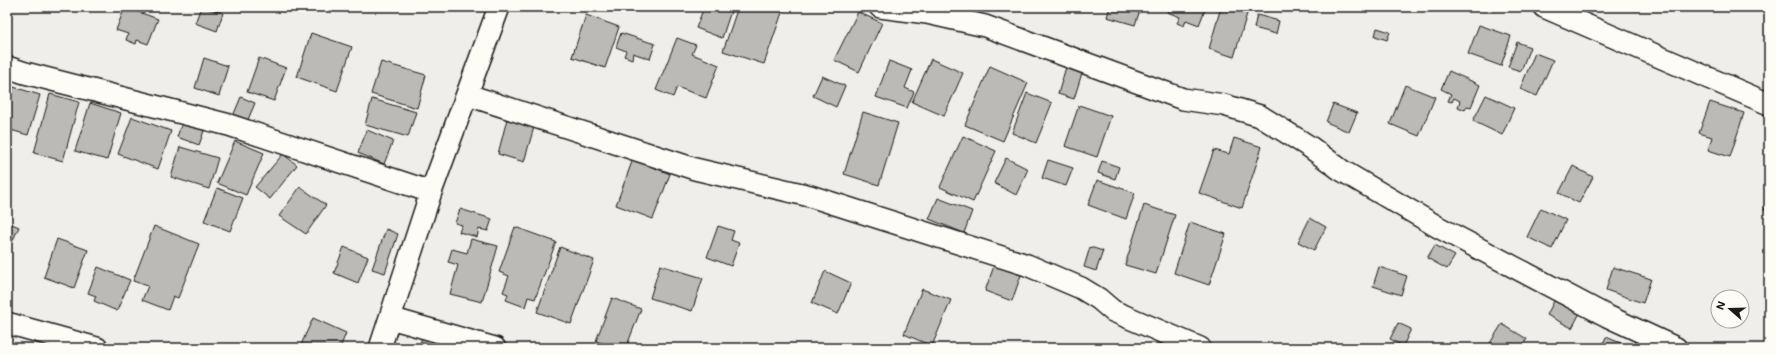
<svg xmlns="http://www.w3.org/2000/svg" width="1776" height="355" font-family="Mali,sans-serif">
	<rect width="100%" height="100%" fill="#f0eeea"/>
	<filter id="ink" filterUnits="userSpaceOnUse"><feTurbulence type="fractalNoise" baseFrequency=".025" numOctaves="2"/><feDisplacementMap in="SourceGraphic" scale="8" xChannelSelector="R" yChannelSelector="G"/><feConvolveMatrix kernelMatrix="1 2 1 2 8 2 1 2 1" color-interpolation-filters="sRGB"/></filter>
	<g filter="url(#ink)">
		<path fill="#bbbab6" stroke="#1c1c1c" d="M125 7 158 19 148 44 137 40 136 44 126 40 128 34 116 30Z
			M201 7 223 13 217 31 195 23Z
			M704 7H720L731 11 722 38 696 28Z
			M738 7H784L764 64 723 51Z
			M1110 7H1141L1135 25 1107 17Z
			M1169 7H1206L1199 25 1186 20 1184 26 1177 23 1180 17 1167 12Z
			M1221 7H1249L1234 57 1209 49Z
			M858 12 882 23 859 72 834 60Z
			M586 15 619 27 605 68 572 57Z
			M1257 15 1279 21 1276 34 1254 28Z
			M1479 25 1511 36 1501 66 1468 54Z
			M1377 28 1390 32 1387 40 1375 36Z
			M311 33 352 47 337 91 297 77Z
			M621 33 655 44 650 59 633 53 632 59 624 56 626 51 616 47Z
			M677 38 696 45 692 54 719 65 706 98 677 87 673 97 656 90Z
			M1517 42 1530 47 1521 71 1508 67Z
			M1535 53 1553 60 1537 96 1520 89Z
			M204 58 228 66 219 96 195 88Z
			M259 58 286 68 274 101 247 92Z
			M931 59 963 73 944 116 912 102Z
			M889 61 912 70 905 88 914 92 907 108 876 97Z
			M381 62 426 75 417 108 371 94Z
			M990 66 1028 83 1003 141 965 125Z
			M1066 67 1082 73 1074 99 1058 94Z
			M1449 71 1480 85 1471 107 1467 106 1465 110 1458 107 1460 101 1454 98 1452 102 1448 101 1451 94 1441 89Z
			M822 76 845 86 836 107 813 96Z
			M1405 85 1435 97 1419 136 1390 124Z
			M10 86 40 95 28 135 7 129V96Z
			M1027 93 1052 103 1036 143 1012 133Z
			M50 94 79 102 63 161 34 153Z
			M1486 95 1514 108 1502 135 1473 121Z
			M241 97 255 103 247 122 233 116Z
			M372 99 416 112 408 137 365 125Z
			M1710 102 1744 113 1730 157 1708 150 1712 137 1699 133Z
			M90 103 121 113 107 160 75 151Z
			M1333 104 1357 113 1349 132 1326 122Z
			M1079 105 1111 116 1097 157 1065 146Z
			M863 112 898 123 879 185 844 174Z
			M132 117 171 131 158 169 118 154Z
			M507 119 534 127 524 162 498 154Z
			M183 120 205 128 199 145 177 137Z
			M367 130 393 141 384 164 358 153Z
			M963 136 996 151 973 202 940 187Z
			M1234 138 1262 147 1242 208 1199 193 1214 150 1229 154Z
			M235 141 264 153 246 195 217 183Z
			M180 147 218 158 209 189 171 177Z
			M283 154 297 165 270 199 255 187Z
			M1006 158 1028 169 1016 195 994 183Z
			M633 159 670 174 653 219 616 205Z
			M1048 160 1073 168 1066 186 1042 178Z
			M1102 161 1119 167 1115 179 1098 173Z
			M1573 166 1593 177 1579 203 1559 193Z
			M1097 180 1135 193 1126 219 1088 205Z
			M300 187 326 205 306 234 279 216Z
			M217 188 243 198 230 231 204 221Z
			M938 198 972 211 964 233 929 219Z
			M1769 199V212L1764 210Z
			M1144 205 1175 215 1156 274 1125 265Z
			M1541 208 1566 220 1552 249 1527 237Z
			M460 209 492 219 488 231 479 229 477 237 459 232 462 225 455 223Z
			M1310 218 1326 227 1314 250 1298 242Z
			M7 222 19 227 7 253Z
			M1190 222 1226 234 1209 285 1174 273Z
			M154 226 199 244 178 298 173 296 168 310 142 300 148 286 133 281Z
			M718 226 734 231 731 240 739 243 731 266 707 257Z
			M515 227 556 242 535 299 528 297 525 307 506 300 508 294 503 292 509 276 499 272Z
			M386 229 398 234 385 273 372 269Z
			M57 239 88 250 74 288 44 277Z
			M471 239 498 246 482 302 450 294 458 265 448 262 452 249 467 253Z
			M1435 245 1455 256 1447 269 1427 258Z
			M344 247 368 257 358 283 334 273Z
			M560 247 594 260 571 324 537 312Z
			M1090 247 1103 251 1096 271 1084 267Z
			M660 265 703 278 692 311 650 298Z
			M994 266 1021 275 1012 301 985 291Z
			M98 267 130 280 117 311 94 301 96 296 88 293Z
			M1379 267 1407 276 1401 295 1373 286Z
			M1613 267 1651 279 1643 303 1606 290Z
			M825 271 851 283 838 314 812 303Z
			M922 289 951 300 932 346 904 334Z
			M612 298 641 309 626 348H616L596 341Z
			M1555 299 1580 313 1572 328 1547 315Z
			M313 318 346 333 340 348 300 347Z
			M1398 323 1411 329 1403 346 1390 339Z
			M1502 324 1527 339 1521 348H1498L1490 343Z
			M423 335 457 348H418Z
			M1606 337 1633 348H1601Z"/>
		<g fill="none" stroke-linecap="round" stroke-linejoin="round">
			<g stroke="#1c1c1c" stroke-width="24">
				<path id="minor" d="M880 7 927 13 985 26 1183 99 1224 105 1260 116 1310 147 1341 170 1438 227 1607 316 1676 348
					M1544 7 1769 104
					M7 67 25 73 229 125 431 192
					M468 95 695 169 810 196 1027 265 1081 288 1099 299 1113 311 1200 348
					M390 318 495 348
					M7 323 97 348
					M380 348 431 192 499 7"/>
			</g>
			<use href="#minor" stroke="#fdfcf7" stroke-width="21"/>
		</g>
	</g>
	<rect width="1776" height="355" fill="none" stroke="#fdfcf7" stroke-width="24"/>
	<rect x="12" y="12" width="1752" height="331" fill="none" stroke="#1c1c1c" stroke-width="1.5" filter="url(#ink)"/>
	<g transform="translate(1730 309) rotate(290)"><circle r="19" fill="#fdfcf7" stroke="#a3a29f"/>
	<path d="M0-3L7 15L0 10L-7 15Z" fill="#1c1c1c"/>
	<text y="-6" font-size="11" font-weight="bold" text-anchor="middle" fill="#1c1c1c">N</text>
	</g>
</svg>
